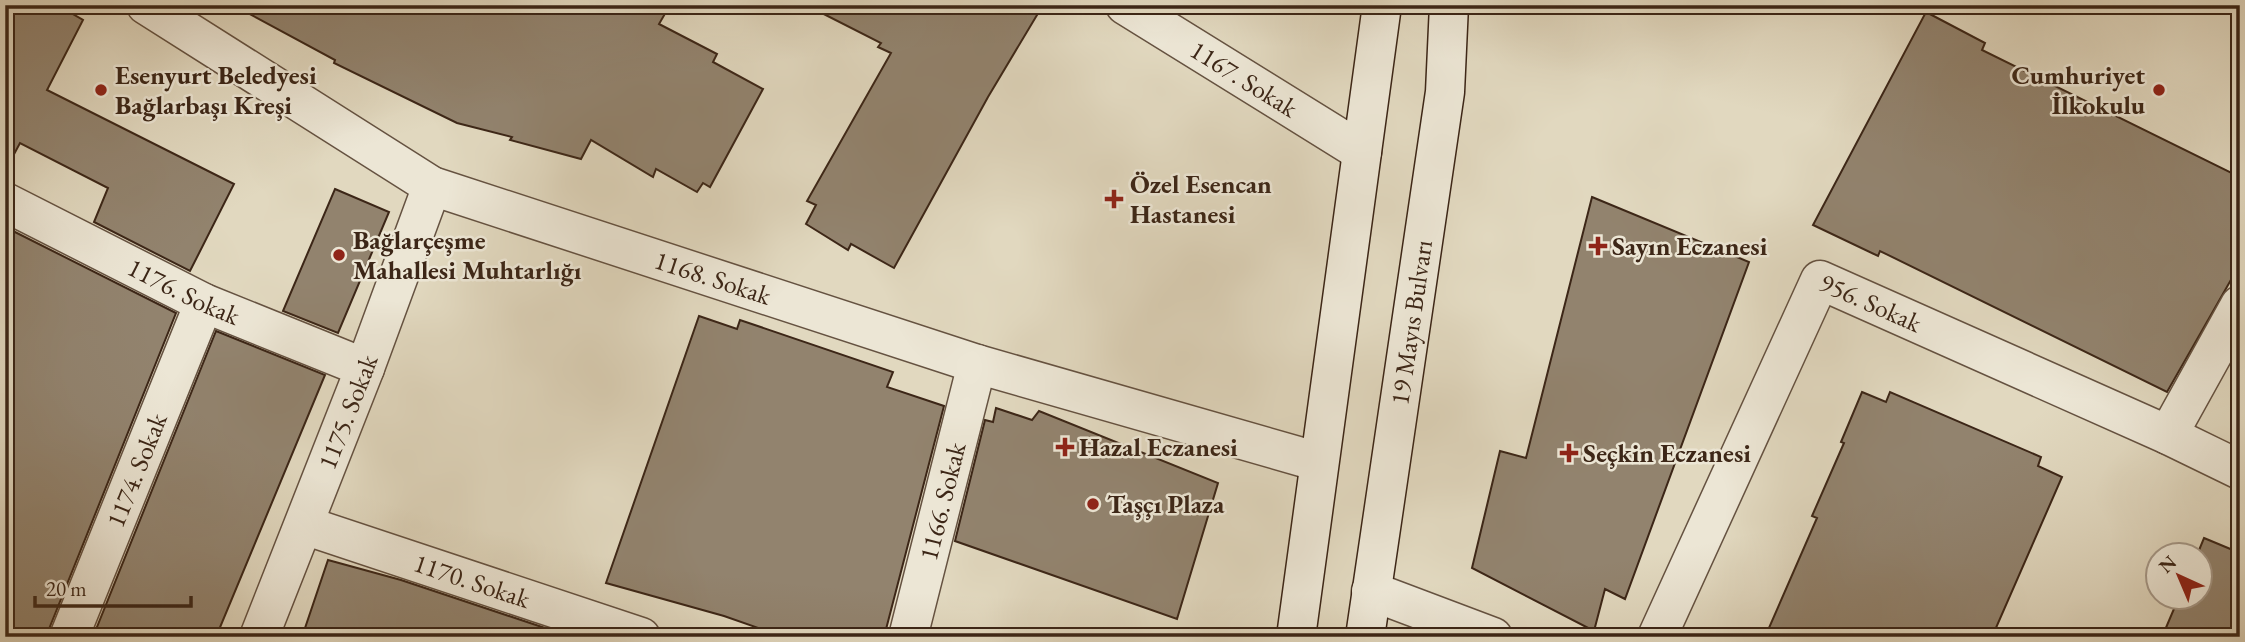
<svg xmlns="http://www.w3.org/2000/svg" width="2245" height="642" font-family="'EB Garamond',serif">
	<rect width="100%" height="100%" fill="#e1d8bf"/>
	<filter id="stains"><feTurbulence type="fractalNoise" baseFrequency=".00286" numOctaves="4"/><feColorMatrix values="0 0 0 0 .2 0 0 0 0 .09 0 0 0 0 .02 0 0 0 .5 -.17"/></filter>
	<radialGradient id="worn" r=".72"><stop offset=".6" stop-color="#630" stop-opacity="0"/><stop offset="1" stop-color="#630" stop-opacity=".3"/></radialGradient>
	<path fill="#92836e" stroke="#3c2617" stroke-width="2" d="M15 5H57L83 20 47 90 234 184 190 271 94 222 108 188 20 143 5 171V22Z
		M233 5H670L659 24 717 54 713 62 763 89 710 187 703 183 697 192 656 169 653 177 591 140 581 159 510 140 512 137 457 123 334 63 335 60Z
		M806 5H1043L988 97 894 268 851 244 848 250 806 224 816 205 807 201 891 53 878 47 881 43Z
		M1926 12 1985 43 1982 50 2240 177V264L2167 392 1880 251 1878 256 1813 225Z
		M335 189 389 212 338 333 283 311Z
		M1592 197 1749 262 1625 599 1605 589 1594 631 1472 568 1500 451 1526 458Z
		M5 227 176 313 49 629 48 637H5Z
		M699 316 737 329 740 320 893 372 887 387 944 406 884 637H784L724 616 606 583Z
		M216 331 325 375 216 637H93Z
		M1862 392 1886 402 1890 392 2041 457 2038 466 2062 477 1992 637H1765L1817 518 1812 516 1844 443 1841 442Z
		M996 408 1032 420 1039 411 1218 483 1177 619 955 541 985 420 993 422Z
		M2204 538 2240 553V637H2162L2179 597H2200V555H2197Z
		M328 560 401 580 557 632V637H302Z"/>
	<g fill="none" stroke-linecap="round" stroke-linejoin="round">
		<g stroke="#655241" stroke-width="41">
			<g id="street">
				<path id="s1" d="M146 5 432 186 977 364 1319 462"/>
				<path id="s2" d="M1125 5 1362 152"/>
				<path id="s3" d="M5 202 204 303 365 368"/>
				<path d="M2168 435 2240 305"/>
				<path id="s4" d="M304 525 641 637"/>
				<path d="M1371 591 1493 637"/>
				<path id="s5" d="M69 637 204 303"/>
				<path id="s6" d="M259 637 365 368 432 186"/>
				<path id="s7" d="M908 637 977 364"/>
				<path id="s8" d="M1657 637 1820 280 2168 435 2240 470"/>
			</g>
		</g>
		<g stroke="#3c2617" stroke-width="41">
			<g id="secondary">
				<path d="M1296 637 1382 5"/>
				<path id="s9" d="M1365 637 1445 92 1449 5"/>
			</g>
		</g>
		<use href="#street" stroke="#ece6d5" stroke-width="38"/>
		<use href="#secondary" stroke="#ece6d5" stroke-width="38"/>
	</g>
	<g fill="#8f2418" stroke="#ece6d5" stroke-width="2.5">
		<circle cx="101" cy="90" r="7"/>
		<circle cx="2159" cy="90" r="7"/>
		<path d="M1110.5 188.5h7v7h7v7h-7v7h-7v-7h-7v-7h7z"/>
		<path d="M1594.5 235.5h7v7h7v7h-7v7h-7v-7h-7v-7h7z"/>
		<circle cx="339" cy="255" r="7"/>
		<path d="M1061.5 436.5h7v7h7v7h-7v7h-7v-7h-7v-7h7z"/>
		<path d="M1565.5 442.5h7v7h7v7h-7v7h-7v-7h-7v-7h7z"/>
		<circle cx="1093" cy="504" r="7"/>
	</g>
	<g text-anchor="middle" dominant-baseline="central" stroke-width="5" stroke-linejoin="round" paint-order="stroke">
		<g font-size="26" font-weight="bold" fill="#3c2617" stroke="#ece6d5" text-anchor="start">
			<text x="115" y="75">Esenyurt Beledyesi<tspan x="115" dy="30">Bağlarbaşı Kreşi</tspan></text>
			<text x="2145" y="75" text-anchor="end">Cumhuriyet<tspan x="2145" dy="30">İlkokulu</tspan></text>
			<text x="1130" y="184">Özel Esencan<tspan x="1130" dy="30">Hastanesi</tspan></text>
			<text x="353" y="240">Bağlarçeşme<tspan x="353" dy="30">Mahallesi Muhtarlığı</tspan></text>
			<text x="1612" y="246">Sayın Eczanesi</text>
			<text x="1079" y="447">Hazal Eczanesi</text>
			<text x="1583" y="453">Seçkin Eczanesi</text>
			<text x="1107" y="504">Taşçı Plaza</text>
		</g>
		<g font-size="26" fill="#3c2617" stroke="#ece6d5">
			<text stroke="none"><textPath href="#s2" startOffset="140">1167. Sokak</textPath></text>
			<text stroke="none"><textPath href="#s1" startOffset="634">1168. Sokak</textPath></text>
			<text stroke="none"><textPath href="#s3" startOffset="200">1176. Sokak</textPath></text>
			<text stroke="none"><textPath href="#s8" startOffset="448">956. Sokak</textPath></text>
			<text stroke="none"><textPath href="#s9" startOffset="318">19 Mayıs Bulvarı</textPath></text>
			<text stroke="none"><textPath href="#s6" startOffset="242">1175. Sokak</textPath></text>
			<text stroke="none"><textPath href="#s5" startOffset="180">1174. Sokak</textPath></text>
			<text stroke="none"><textPath href="#s7" startOffset="140">1166. Sokak</textPath></text>
			<text stroke="none"><textPath href="#s4" startOffset="177">1170. Sokak</textPath></text>
		</g>
	</g>
	<rect width="2245" height="642" fill="none" stroke="#e1d8bf" stroke-width="28"/>
	<rect x="7" y="7" width="2231" height="628" fill="none" stroke="#3c2617" stroke-width="3.5"/>
	<rect x="14" y="14" width="2217" height="614" fill="none" stroke="#3c2617" stroke-width="2"/>
	<g transform="translate(2179 576) rotate(316)"><circle r="33" fill="#ece6d5" stroke="#a69989" stroke-width="2"/>
	<path d="M0-5L12 26L0 18L-12 26Z" fill="#8f2418"/>
	<text y="-10" font-size="19" font-weight="bold" text-anchor="middle" fill="#3c2617">N</text>
	</g>
	<path d="M35 596v10h156v-10" fill="none" stroke="#3c2617" stroke-width="3.5"/>
	<text x="46" y="596" font-size="21" fill="#3c2617" stroke="#ece6d5" stroke-width="5" paint-order="stroke">20 m</text>
	<rect width="100%" height="100%" filter="url(#stains)"/>
	<rect width="100%" height="100%" fill="url(#worn)"/>
</svg>
